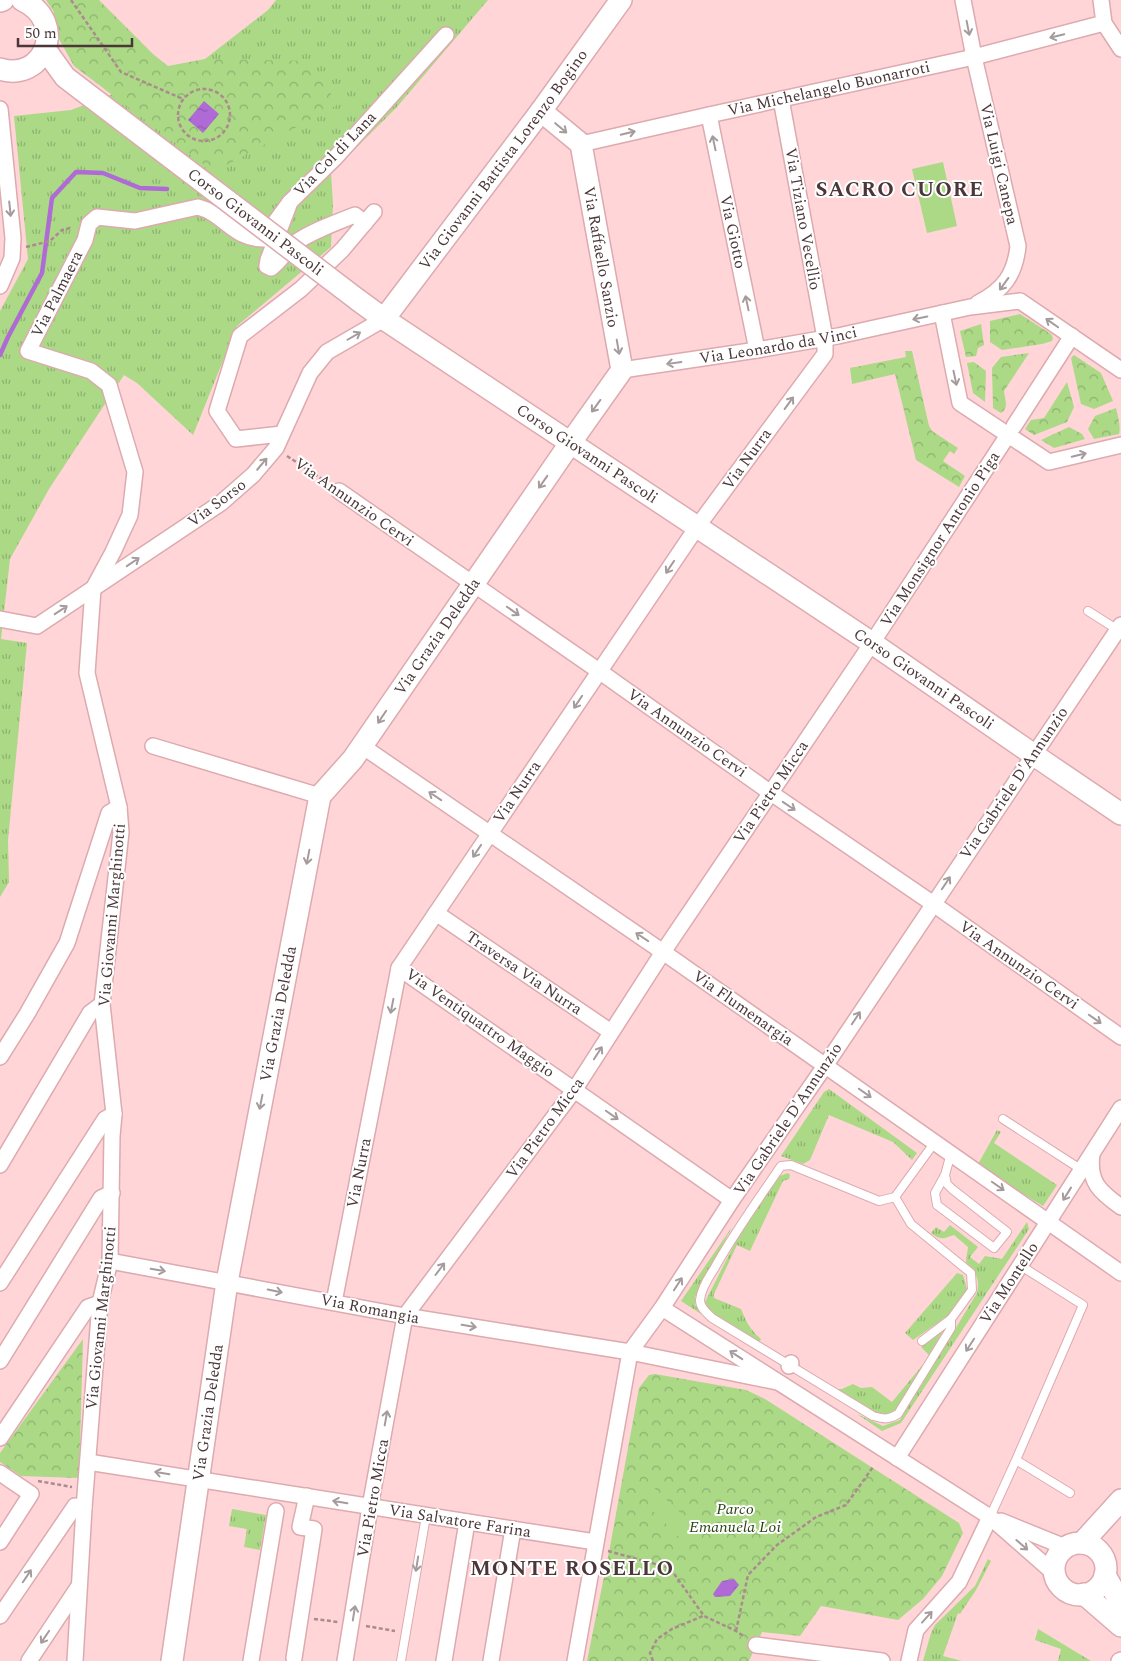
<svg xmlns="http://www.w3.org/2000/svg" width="1121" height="1661" font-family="Spectral,serif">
	<defs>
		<pattern id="grass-tufts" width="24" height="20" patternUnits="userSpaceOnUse" patternTransform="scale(1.25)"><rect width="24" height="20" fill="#abd986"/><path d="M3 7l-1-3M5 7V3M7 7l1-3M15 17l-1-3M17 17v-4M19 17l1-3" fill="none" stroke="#8db16f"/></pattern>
		<pattern id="park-crowns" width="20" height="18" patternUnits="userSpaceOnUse" patternTransform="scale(1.25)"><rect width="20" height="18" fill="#abd986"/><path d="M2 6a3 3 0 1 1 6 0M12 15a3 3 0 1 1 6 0" fill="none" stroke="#8db16f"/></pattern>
		<pattern id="water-ripples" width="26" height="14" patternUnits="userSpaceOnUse" patternTransform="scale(1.25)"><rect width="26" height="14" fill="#af6ad6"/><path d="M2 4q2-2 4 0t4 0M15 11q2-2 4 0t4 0" fill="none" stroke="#9058af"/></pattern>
	</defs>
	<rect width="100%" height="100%" fill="#ffd5d8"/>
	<path fill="url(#grass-tufts)" d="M276 0H488L397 107 331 173 333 204 331 247 237 326 193 435 137 383 124 375 49 489 10 559 1 639 27 643 8 840 9 882 0 897V311L28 259 14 116 71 110 205 59 268 10Z
		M829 1089 917 1153 912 1160 893 1142 829 1115 810 1160 803 1164 781 1156 824 1092Z
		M997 1130 1001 1132 994 1143 1057 1185 1043 1206 977 1166Z
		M788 1173 790 1175 789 1179 783 1181 750 1251 737 1245 714 1294V1298L741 1309C746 1321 750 1330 761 1339L759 1343 712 1316 705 1302 735 1243 777 1177Z
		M1027 1222 1029 1229 901 1423 882 1431 857 1414 883 1426 900 1420 977 1293C980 1277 976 1274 966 1262L968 1247 954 1235C943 1239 940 1240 931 1233L936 1227 944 1232 950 1225 978 1247 970 1257 979 1264 985 1256 1002 1259Z
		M732 1227 695 1297V1305L701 1314 681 1301Z
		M957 1273 963 1275 967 1289 949 1315 913 1340 905 1333Z
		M945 1328 895 1412 889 1416 877 1415 835 1389H842L853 1384 861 1388 872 1387 892 1402 930 1356 921 1347Z
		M232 1509 266 1515 260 1550 244 1547 247 1529 229 1526Z
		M988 1559 991 1561 976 1590 960 1614 958 1613 943 1656 962 1661H923L931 1633 935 1625 975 1586Z
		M1038 1629 1091 1661H1058L1061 1649 1035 1640Z"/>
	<path fill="url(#park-crowns)" d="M46 0H99L153 54 168 66 205 59 312 61 337 105 214 172 74 66 59 39 58 27 52 16 54 12Z
		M1020 314 1051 334 1053 338 1052 341 1042 344 1002 350 990 342V321Z
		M981 324 984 345 978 348 976 356 966 357 960 331Z
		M905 351H912L929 426 932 431 958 448 954 454 950 451 943 461 965 476 959 487 916 460 895 374 852 384 850 368 906 357Z
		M1029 353 1004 391C1005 399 1009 408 1001 413L993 408 992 368 1001 357Z
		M1074 355 1101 373 1113 401 1094 409 1081 404 1071 358Z
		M974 362 986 371 985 402 973 393 967 363Z
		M1067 382 1074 407 1067 422 1034 435 1025 429 1031 420 1044 418Z
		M1116 408C1118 416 1121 427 1119 434L1094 439 1088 429 1095 416Z
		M1069 427 1082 434 1085 439 1054 448 1041 440Z
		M83 1339 79 1478 21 1476 0 1462V1453Z
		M655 1374 746 1390 765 1399 959 1523 963 1533 942 1576 923 1599 898 1620 821 1606 800 1636 762 1632 749 1661H587L609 1552 639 1388 649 1375Z"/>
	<path fill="#abd986" d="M943 162 957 226 927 233 912 169Z
		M652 1486 691 1523 684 1530 692 1537 686 1544 648 1506 654 1500 646 1492Z"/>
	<path fill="url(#water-ripples)" d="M204 101 219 114 203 133 188 120Z
		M734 1579 739 1585 730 1596 715 1597 713 1594 722 1581Z"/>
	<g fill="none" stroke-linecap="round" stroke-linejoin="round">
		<path stroke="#af6ad6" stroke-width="4.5" d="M0 355 8 337 42 273 52 198 76 172 103 173 140 188 167 189"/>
		<g stroke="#ddaaaf" stroke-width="10">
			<path id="lane" d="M1088 611 1118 630
				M1003 1119 1082 1170
				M945 1175 947 1184 952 1189 1007 1232 994 1248 937 1205 935 1193 945 1175 951 1153
				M895 1197 935 1142
				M922 1341 951 1319 972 1290 971 1273 911 1224 895 1197 879 1201 791 1165 781 1166C758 1200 734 1233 714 1269 708 1278 701 1289 700 1300 700 1308 707 1313 712 1318L873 1416C884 1419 888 1420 898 1414L951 1328V1319
				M1016 1460 1083 1305 1021 1266
				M990 1517 1016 1460 1070 1493
				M401 1661 426 1516"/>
		</g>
		<g stroke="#ddaaaf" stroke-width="18">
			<g id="street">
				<path d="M963 0 974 57 1018 246C1015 274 1004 290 978 303"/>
				<path d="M1101 0 1104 23 1121 49"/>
				<path d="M0 109 13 238 12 258 0 286"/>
				<path d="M709 115 757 350"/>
				<path id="s1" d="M581 144 709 115 974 57 1104 23"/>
				<path d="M365 223 355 215C335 223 312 231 295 243 286 250 281 261 271 268L267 266 268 260 290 202 335 158 446 35"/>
				<path d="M942 313 960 403 1049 462 1121 445"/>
				<path id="s2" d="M622 370 757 350 838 336 970 307 1020 301 1121 370"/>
				<path d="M1014 426 1072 336"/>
				<path d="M282 434 236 439 217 411 240 336 301 289 342 250 374 212"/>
				<path d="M339 491 599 671 771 793 932 903 1121 1037"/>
				<path d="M0 619 37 626 221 503 253 475 276 448 310 373 327 352 384 319"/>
				<path d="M153 746 320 796"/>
				<path d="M362 746 663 952 1121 1273"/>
				<path d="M436 913 611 1032"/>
				<path d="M399 968 732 1200"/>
				<path d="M0 1057 27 1014 67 943 109 813 119 807"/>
				<path d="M1092 1154C1088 1182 1100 1192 1121 1207"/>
				<path d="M0 1165 90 1013 102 1004"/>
				<path d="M110 1261 405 1316 630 1352 777 1382"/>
				<path d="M0 1283 105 1119 114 1114"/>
				<path d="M334 1302 399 968 697 527 825 354V338L781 99"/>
				<path d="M662 1308 990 1517 1055 1574"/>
				<path d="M0 1361 101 1198 112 1193"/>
				<path d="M789 1366 791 1363"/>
				<path d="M0 1438 88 1307 100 1303"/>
				<path d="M897 1458 1121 1108"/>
				<path d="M88 1462 595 1542"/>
				<path d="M0 1473 31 1494 0 1542"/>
				<path d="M1001 1521 1065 1547"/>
				<path d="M0 1616 75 1506 84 1508"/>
				<path d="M756 1645 882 1661"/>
				<path d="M294 1658 314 1529 300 1527 307 1496"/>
				<path d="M29 1661 79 1586"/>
				<path d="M75 1661 84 1508 100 1303 110 1261 112 1136 114 1114 102 1004 121 832 119 807 87 673 93 589 113 552 130 515 135 472 109 385 91 371 28 351 85 240 89 224 97 217 135 221 198 207C225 214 231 238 263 239L290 202"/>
				<path d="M251 1661 276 1511"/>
				<path d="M345 1661 370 1507 405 1316 575 1089 663 952 872 643 1008 435"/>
				<path d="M444 1661 467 1522"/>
				<path d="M491 1661 513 1529"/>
				<path d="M575 1661 630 1352 662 1308 732 1200 825 1066 1121 625"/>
				<path d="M909 1661 916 1630 959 1582 990 1517"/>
				<path d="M1119 1661 1121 1660"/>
			</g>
		</g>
		<g stroke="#ddaaaf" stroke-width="24">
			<g id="secondary">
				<path d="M0 1 3 0"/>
				<path d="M45 49 65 77 82 90"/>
				<path d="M0 69C44 83 69 22 22 0"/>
				<path id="s3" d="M358 300 384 319 872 643 1034 755 1121 814"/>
				<path id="s4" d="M384 319 541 111 621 0"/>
				<path d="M1082 1543 1121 1500"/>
				<circle cx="1080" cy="1569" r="26"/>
				<path d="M1105 1575 1121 1604"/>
				<path d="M1084 1594 1121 1626"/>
				<path id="s5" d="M172 1661 227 1282 320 796 353 759 571 442 622 370 581 144 541 111"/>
			</g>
		</g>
		<path stroke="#ab8b8e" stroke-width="2.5" stroke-dasharray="4 2.5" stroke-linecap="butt" d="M71 0 121 72 183 99
			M178 115a26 26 0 1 1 52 0a26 26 0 1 1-52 0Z
			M26 247 50 241 62 230 70 228 72 229
			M287 456 328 483
			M38 1481 72 1487
			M608 1551 670 1568 704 1616 736 1631 745 1637
			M314 1619 338 1622
			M366 1626 395 1631
			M736 1631 748 1575 777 1545 816 1517 846 1505 873 1467
			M653 1661 650 1653 657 1639 672 1629 703 1616"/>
		<use href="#lane" stroke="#fff" stroke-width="8"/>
		<use href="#street" stroke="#fff" stroke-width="15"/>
		<use href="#secondary" stroke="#fff" stroke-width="21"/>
		<g stroke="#ddaaaf" stroke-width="24" stroke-linecap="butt">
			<g id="secondary-bridge">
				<path id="s6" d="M82 90 358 300"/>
			</g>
		</g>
		<use href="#secondary-bridge" stroke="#fff" stroke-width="21"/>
	</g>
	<defs><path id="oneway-shaft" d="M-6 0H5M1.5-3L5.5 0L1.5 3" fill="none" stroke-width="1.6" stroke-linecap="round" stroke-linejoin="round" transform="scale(1.25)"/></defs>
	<g stroke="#a59b9c">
		<use href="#oneway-shaft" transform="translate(968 28) rotate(79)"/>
		<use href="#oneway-shaft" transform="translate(1057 36) rotate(166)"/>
		<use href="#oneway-shaft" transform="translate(561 128) rotate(40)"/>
		<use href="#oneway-shaft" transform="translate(628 133) rotate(-13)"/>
		<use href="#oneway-shaft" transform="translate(714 143) rotate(-102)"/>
		<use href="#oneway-shaft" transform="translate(10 209) rotate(84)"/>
		<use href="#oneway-shaft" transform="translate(1004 284) rotate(126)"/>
		<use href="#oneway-shaft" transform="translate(747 303) rotate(-102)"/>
		<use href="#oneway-shaft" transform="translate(920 318) rotate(168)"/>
		<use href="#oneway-shaft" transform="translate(1052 323) rotate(-145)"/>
		<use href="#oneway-shaft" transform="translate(354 336) rotate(-30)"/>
		<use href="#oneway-shaft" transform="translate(618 347) rotate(80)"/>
		<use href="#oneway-shaft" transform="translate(674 363) rotate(172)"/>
		<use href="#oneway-shaft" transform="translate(955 378) rotate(78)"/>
		<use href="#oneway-shaft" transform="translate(789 403) rotate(-54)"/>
		<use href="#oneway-shaft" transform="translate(596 406) rotate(126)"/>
		<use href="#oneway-shaft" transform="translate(1079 455) rotate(-13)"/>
		<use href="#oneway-shaft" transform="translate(262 464) rotate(-50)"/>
		<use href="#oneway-shaft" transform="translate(543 482) rotate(125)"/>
		<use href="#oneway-shaft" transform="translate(133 562) rotate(-34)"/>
		<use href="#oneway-shaft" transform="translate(670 567) rotate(124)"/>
		<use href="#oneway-shaft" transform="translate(61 610) rotate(-33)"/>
		<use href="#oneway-shaft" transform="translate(513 611) rotate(35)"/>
		<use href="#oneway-shaft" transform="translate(578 702) rotate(124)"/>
		<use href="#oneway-shaft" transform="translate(382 717) rotate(124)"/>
		<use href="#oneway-shaft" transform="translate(435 796) rotate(-146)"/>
		<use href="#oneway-shaft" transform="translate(789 806) rotate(34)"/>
		<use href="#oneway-shaft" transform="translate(477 851) rotate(124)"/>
		<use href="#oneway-shaft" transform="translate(308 857) rotate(101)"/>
		<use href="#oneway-shaft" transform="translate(946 883) rotate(-56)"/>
		<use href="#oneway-shaft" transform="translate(642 937) rotate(-146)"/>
		<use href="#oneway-shaft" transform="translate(392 1006) rotate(101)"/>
		<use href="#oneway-shaft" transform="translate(856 1018) rotate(-56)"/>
		<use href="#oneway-shaft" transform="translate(1095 1019) rotate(35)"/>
		<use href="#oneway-shaft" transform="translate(598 1053) rotate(-57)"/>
		<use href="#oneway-shaft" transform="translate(865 1093) rotate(35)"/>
		<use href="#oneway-shaft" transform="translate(261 1102) rotate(101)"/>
		<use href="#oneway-shaft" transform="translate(612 1115) rotate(35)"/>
		<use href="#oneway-shaft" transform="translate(998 1186) rotate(35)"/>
		<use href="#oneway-shaft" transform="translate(1067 1194) rotate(122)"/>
		<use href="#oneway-shaft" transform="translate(440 1269) rotate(-53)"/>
		<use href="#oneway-shaft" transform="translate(158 1270) rotate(10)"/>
		<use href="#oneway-shaft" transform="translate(678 1284) rotate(-57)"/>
		<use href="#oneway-shaft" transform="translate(275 1291) rotate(11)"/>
		<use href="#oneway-shaft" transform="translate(469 1326) rotate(9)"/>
		<use href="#oneway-shaft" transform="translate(970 1345) rotate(123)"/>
		<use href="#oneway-shaft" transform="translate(736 1355) rotate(-147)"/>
		<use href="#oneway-shaft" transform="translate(386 1418) rotate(-80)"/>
		<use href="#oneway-shaft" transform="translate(162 1473) rotate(-171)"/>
		<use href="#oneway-shaft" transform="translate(340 1502) rotate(-170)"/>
		<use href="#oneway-shaft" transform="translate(1022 1545) rotate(41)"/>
		<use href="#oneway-shaft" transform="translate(417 1564) rotate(99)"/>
		<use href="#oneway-shaft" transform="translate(27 1576) rotate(-56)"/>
		<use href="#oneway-shaft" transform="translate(354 1613) rotate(-81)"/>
		<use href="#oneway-shaft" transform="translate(927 1617) rotate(-48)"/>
		<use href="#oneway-shaft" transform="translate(45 1637) rotate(124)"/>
	</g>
	<g text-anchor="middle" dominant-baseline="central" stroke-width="4" stroke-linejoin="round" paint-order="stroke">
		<g font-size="16" fill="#4b3739" stroke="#fff">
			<text stroke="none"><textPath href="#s1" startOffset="254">Via Michelangelo Buonarroti</textPath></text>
			<text transform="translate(335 154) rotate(-46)">Via Col di Lana</text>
			<text stroke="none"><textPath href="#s4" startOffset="199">Via Giovanni Battista Lorenzo Bogino</textPath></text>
			<text transform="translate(999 164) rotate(77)">Via Luigi Canepa</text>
			<text transform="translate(803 219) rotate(80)">Via Tiziano Vecellio</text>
			<text stroke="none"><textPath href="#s6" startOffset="218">Corso Giovanni Pascoli</textPath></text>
			<text transform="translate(733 232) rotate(78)">Via Giotto</text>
			<text transform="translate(601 257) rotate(80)">Via Raffaello Sanzio</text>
			<text transform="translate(57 294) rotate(-63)">Via Palmaera</text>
			<text stroke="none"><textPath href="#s2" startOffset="158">Via Leonardo da Vinci</textPath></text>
			<text stroke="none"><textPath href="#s3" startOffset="276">Corso Giovanni Pascoli</textPath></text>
			<text transform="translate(747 459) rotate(-54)">Via Nurra</text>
			<text transform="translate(354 502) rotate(35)">Via Annunzio Cervi</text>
			<text transform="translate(217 503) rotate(-37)">Via Sorso</text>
			<text transform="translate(940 539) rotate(-57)">Via Monsignor Antonio Piga</text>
			<text stroke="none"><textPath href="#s5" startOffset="1076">Via Grazia Deledda</textPath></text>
			<text stroke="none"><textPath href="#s3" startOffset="681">Corso Giovanni Pascoli</textPath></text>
			<text transform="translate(687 733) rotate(35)">Via Annunzio Cervi</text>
			<text transform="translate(1014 783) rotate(-56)">Via Gabriele D'Annunzio</text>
			<text transform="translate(517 792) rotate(-56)">Via Nurra</text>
			<text transform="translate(771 792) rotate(-56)">Via Pietro Micca</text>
			<text transform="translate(112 915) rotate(-85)">Via Giovanni Marghinotti</text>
			<text transform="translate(1019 965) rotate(35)">Via Annunzio Cervi</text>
			<text transform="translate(524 973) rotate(34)">Traversa Via Nurra</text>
			<text transform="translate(743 1008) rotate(35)">Via Flumenargia</text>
			<text stroke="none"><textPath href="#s5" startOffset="656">Via Grazia Deledda</textPath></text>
			<text transform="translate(480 1023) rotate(35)">Via Ventiquattro Maggio</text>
			<text transform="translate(788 1119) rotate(-56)">Via Gabriele D'Annunzio</text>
			<text transform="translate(545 1128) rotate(-54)">Via Pietro Micca</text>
			<text transform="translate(359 1173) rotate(-79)">Via Nurra</text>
			<text transform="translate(1009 1283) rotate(-57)">Via Montello</text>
			<text transform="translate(370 1309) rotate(11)">Via Romangia</text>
			<text transform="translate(101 1318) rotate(-84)">Via Giovanni Marghinotti</text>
			<text stroke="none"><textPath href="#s5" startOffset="251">Via Grazia Deledda</textPath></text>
			<text transform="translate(373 1498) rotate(-80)">Via Pietro Micca</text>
			<text transform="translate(460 1521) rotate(9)">Via Salvatore Farina</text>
		</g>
		<g font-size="16" font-style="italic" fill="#2c4514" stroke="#fff">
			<text x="735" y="1509">Parco<tspan x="735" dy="18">Emanuela Loi</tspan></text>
		</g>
		<g font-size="21" font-weight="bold" letter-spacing="1" fill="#4b3739" stroke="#fff">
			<text x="900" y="190">SACRO CUORE</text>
			<text x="572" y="1569">MONTE ROSELLO</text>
		</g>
	</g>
	<path d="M18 38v8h114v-8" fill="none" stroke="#4b3739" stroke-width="2.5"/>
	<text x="25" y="38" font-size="15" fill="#4b3739" stroke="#ffffff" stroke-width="4" paint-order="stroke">50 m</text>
</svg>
